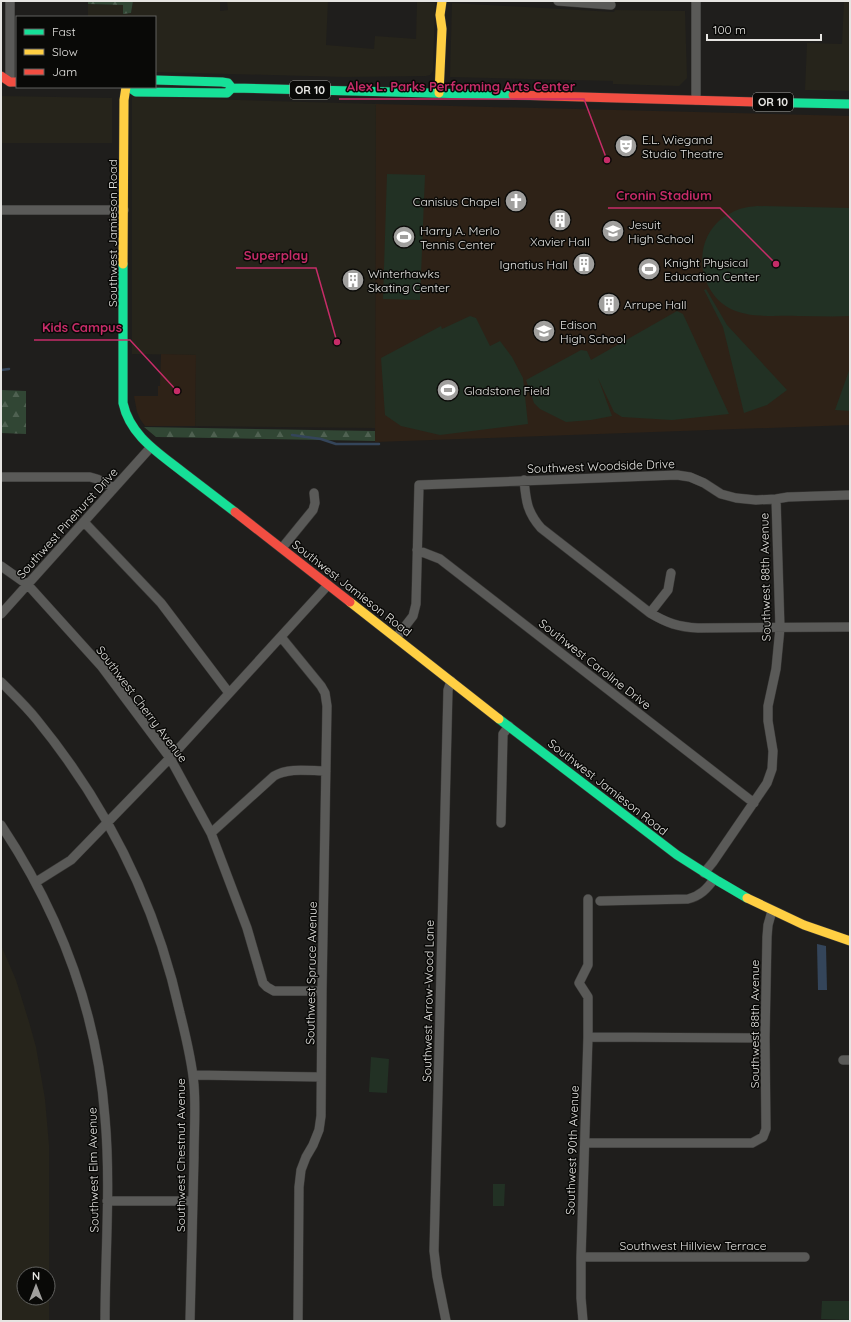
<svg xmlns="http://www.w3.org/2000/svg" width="851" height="1322" font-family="Quicksand,sans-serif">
	<defs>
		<pattern id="forest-firs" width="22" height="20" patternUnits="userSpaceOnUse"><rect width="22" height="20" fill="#314634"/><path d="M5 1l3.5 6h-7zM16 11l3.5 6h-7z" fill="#4f6151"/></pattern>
	</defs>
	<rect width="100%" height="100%" fill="#1f1e1c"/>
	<path fill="#26241b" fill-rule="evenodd" d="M133 1H220V11L228 10 227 1H328L326 45 374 49 375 36 416 39 417 2 435 3 433 71 430 75 426 76 345 77 155 72V17H88V4L123 5V14L131 13Z
		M844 1H850V91L805 90 807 43 842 44Z
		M452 3 614 12 615 10 685 11 687 78 679 86 613 84V81L450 77Z
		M1 96 112 98V143H1Z
		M132 97 376 104 375 428 195 426 196 355 132 354Z
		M1 945 16 980 29 1022 36 1047 45 1099 49 1145V1321H1ZM24 1274H48V1298H24Z"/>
	<path fill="#2e2217" d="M376 104 850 116V425L375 442Z
		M161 354 196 355 195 426H145L140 419 137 412 134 396H158V386H160Z"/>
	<path fill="url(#forest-firs)" d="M88 1H133L131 13 123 14V5L88 4Z
		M1 390 26 391V434L1 433Z
		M144 427 375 431V441L156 437Z"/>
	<path fill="#223124" d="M387 174 425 175 420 300 383 299Z
		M757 206 850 208V316C833 317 815 316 798 316 776 315 749 319 729 308 693 287 693 231 731 213 739 208 748 207 757 206Z
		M706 289 727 325 787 390 767 405 744 413 723 327 704 290Z
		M677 311 683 314 729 414 672 420 622 417 614 412 598 378 612 416 591 420 566 422 540 409 534 403 526 380 581 350 587 351 591 360Z
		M470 316 476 318 490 346 500 341 512 357 523 378 528 424 440 435 401 426 385 415 381 358 441 326 442 329Z
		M850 368V411L835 410Z
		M371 1057 389 1059 387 1093 369 1092Z
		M493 1184H505L504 1206H493Z
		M822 1301H850V1320L821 1319Z"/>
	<path fill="#34455a" d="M817 944 826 946 827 990H818Z"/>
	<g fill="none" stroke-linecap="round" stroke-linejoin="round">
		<path stroke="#34455a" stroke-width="2.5" d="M1 370 9 369
			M292 435 321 439 336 444H379"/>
		<g stroke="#393836" stroke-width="10">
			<path id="street" d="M558 1 611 5
				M696 1V100
				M10 82V1
				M1 210H124
				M1 477H90L97 479 114 488
				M524 480C526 501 527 512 541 528L650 613C667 623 678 627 698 628L850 627
				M84 522 161 603 229 693
				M282 548 313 510 315 503 314 493
				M417 550 440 559 754 803
				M1 566 28 585 102 667 170 758 211 833 247 928 263 983 267 987 274 991H322
				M650 613 668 590 671 573
				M1 614 151 447
				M281 637 321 686 325 693 327 706 322 991 321 1116 319 1130 313 1145 306 1157 301 1170 299 1187 298 1321
				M396 638 413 616 416 604 419 485 677 475 690 477 704 483 721 494 736 498 756 500 776 499 788 497 850 495
				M1 682C13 694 26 706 37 720 108 807 156 903 180 1013 186 1037 192 1061 194 1085 196 1109 194 1134 194 1158 193 1212 191 1267 190 1321
				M501 823 503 734 509 726
				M1 825C60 914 97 1011 105 1118 111 1185 105 1254 105 1321
				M211 833 274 776C289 767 310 771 326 771
				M704 873 713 862 767 783 772 769 773 751 768 721V706L776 669 780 628 776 499
				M36 882 71 860 170 758 328 585
				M600 901 688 899C700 896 707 889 714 879
				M588 1037 765 1038
				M843 1060H850
				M193 1075 321 1077
				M585 1143H752L763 1137 766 1129 765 1038 767 937 768 925 772 911
				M107 1201H193
				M581 1257H805
				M446 1321 437 1276 434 1251 448 690 451 681
				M583 1321 581 1298V1257L588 1037V997L579 983 588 965V899"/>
		</g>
		<g stroke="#393836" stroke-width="10">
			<path id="fast" d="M155 80 222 82 228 83 232 88 513 95
				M129 87 136 92 227 93 232 88
				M756 102 850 104
				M123 264V403C130 436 159 453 184 473 201 486 218 499 235 512
				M499 719 677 855 718 881 747 898"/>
		</g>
		<g stroke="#393836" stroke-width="10">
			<path id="slow" d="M439 93 442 29 440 15 442 1
				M123 264 124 100 126 87
				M350 602 499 719
				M747 898 804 925 850 941"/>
		</g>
		<g stroke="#393836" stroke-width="10">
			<path id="jam" d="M1 76 10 82H17
				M513 95 756 102
				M235 512 350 602"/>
		</g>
		<use href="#street" stroke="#5a5a58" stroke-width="9"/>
		<use href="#fast" stroke="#16e098" stroke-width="9"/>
		<use href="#slow" stroke="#ffcf43" stroke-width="9"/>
		<use href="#jam" stroke="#f24e42" stroke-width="9"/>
	</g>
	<defs>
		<g id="theatre-disc" transform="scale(1.15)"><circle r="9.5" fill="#a09f9d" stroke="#090907"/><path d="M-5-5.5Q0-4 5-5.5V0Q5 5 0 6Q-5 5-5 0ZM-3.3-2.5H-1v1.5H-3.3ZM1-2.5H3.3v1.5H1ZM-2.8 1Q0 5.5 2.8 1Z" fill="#fff"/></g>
		<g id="church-disc" transform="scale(1.15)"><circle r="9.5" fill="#a09f9d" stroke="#090907"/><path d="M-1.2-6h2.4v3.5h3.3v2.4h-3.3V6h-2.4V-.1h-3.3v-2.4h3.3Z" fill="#fff"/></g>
		<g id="building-disc" transform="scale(1.15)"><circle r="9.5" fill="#a09f9d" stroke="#090907"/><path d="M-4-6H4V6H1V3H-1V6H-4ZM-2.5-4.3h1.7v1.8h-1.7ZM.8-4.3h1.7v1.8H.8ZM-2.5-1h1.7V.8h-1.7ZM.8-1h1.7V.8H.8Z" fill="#fff"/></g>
		<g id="school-disc" transform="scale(1.15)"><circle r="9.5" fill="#a09f9d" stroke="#090907"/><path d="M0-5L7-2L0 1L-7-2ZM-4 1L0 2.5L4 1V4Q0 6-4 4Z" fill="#fff"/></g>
		<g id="stadium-disc" transform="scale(1.15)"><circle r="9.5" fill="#a09f9d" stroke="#090907"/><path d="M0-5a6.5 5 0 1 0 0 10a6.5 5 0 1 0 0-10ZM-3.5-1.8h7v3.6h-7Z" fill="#fff"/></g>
	</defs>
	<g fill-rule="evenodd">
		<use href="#theatre-disc" x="626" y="146"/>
		<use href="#church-disc" x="516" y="201"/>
		<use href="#building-disc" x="560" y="220"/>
		<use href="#school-disc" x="613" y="231"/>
		<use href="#stadium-disc" x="404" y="237"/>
		<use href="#building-disc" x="584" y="264"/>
		<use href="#stadium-disc" x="649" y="269"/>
		<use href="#building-disc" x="353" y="280"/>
		<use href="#building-disc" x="609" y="304"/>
		<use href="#school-disc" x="544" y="331"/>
		<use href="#stadium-disc" x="448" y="390"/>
	</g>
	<g text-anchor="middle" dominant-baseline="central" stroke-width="3" stroke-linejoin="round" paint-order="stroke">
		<g fill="#090907" stroke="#a4a3a0" stroke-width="1">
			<rect x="290" y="81" width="40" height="18" rx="3"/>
			<rect x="753" y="93" width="40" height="18" rx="3"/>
		</g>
		<g font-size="11" font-weight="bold" fill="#e6e5e2">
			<text x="310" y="90">OR 10</text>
			<text x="773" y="102">OR 10</text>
		</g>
		<g font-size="12" fill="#e6e5e2" stroke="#090907" text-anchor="start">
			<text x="642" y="139">E.L. Wiegand<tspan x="642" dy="14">Studio Theatre</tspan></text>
			<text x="500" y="201" text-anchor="end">Canisius Chapel</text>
			<text x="628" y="224">Jesuit<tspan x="628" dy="14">High School</tspan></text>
			<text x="420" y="230">Harry A. Merlo<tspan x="420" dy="14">Tennis Center</tspan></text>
			<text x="560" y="241" text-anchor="middle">Xavier Hall</text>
			<text x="664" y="262">Knight Physical<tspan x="664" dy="14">Education Center</tspan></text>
			<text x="568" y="264" text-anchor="end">Ignatius Hall</text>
			<text x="368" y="273">Winterhawks<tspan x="368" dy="14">Skating Center</tspan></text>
			<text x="624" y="304">Arrupe Hall</text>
			<text x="560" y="324">Edison<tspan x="560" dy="14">High School</tspan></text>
			<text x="464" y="390">Gladstone Field</text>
		</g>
		<g font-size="12" fill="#e6e5e2" stroke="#090907">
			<text transform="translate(112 233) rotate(-90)">Southwest Jamieson Road</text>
			<text transform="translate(601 466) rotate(-2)">Southwest Woodside Drive</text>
			<text transform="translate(67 523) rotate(-48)">Southwest Pinehurst Drive</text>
			<text transform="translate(765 577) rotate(-91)">Southwest 88th Avenue</text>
			<text transform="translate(352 588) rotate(38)">Southwest Jamieson Road</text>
			<text transform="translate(595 664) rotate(38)">Southwest Caroline Drive</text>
			<text transform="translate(142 704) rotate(53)">Southwest Cherry Avenue</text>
			<text transform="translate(608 787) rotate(38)">Southwest Jamieson Road</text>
			<text transform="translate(311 973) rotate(-89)">Southwest Spruce Avenue</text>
			<text transform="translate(428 1001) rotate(-89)">Southwest Arrow-Wood Lane</text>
			<text transform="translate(754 1024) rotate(-90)">Southwest 88th Avenue</text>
			<text transform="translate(572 1150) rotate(-88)">Southwest 90th Avenue</text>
			<text transform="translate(180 1155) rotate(-90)">Southwest Chestnut Avenue</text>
			<text transform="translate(93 1170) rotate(-91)">Southwest Elm Avenue</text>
			<text x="693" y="1245">Southwest Hillview Terrace</text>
		</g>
	</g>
	<path fill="none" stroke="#c62c68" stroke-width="1.5" d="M607 160L584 99H339M776 264L720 208H608M337 342L316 268H236M177 391L130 340H34"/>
	<g fill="#c62c68" stroke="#090907" stroke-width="1.5">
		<circle cx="607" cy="160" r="4"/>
		<circle cx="776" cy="264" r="4"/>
		<circle cx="337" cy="342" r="4"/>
		<circle cx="177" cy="391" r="4"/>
	</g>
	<g font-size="13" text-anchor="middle" font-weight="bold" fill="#c62c68" stroke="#090907" stroke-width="3" stroke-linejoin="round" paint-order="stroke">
		<text x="461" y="91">Alex L. Parks Performing Arts Center</text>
		<text x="664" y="200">Cronin Stadium</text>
		<text x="276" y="260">Superplay</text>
		<text x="82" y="332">Kids Campus</text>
	</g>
	<rect width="851" height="1322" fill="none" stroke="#e6e5e2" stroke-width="4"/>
	<rect x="16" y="16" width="140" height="72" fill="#090907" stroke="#61615f"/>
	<rect x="24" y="29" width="20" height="6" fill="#16e098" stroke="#61615f"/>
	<text x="52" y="36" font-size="12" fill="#e6e5e2">Fast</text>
	<rect x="24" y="49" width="20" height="6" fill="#ffcf43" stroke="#61615f"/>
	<text x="52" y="56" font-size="12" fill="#e6e5e2">Slow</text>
	<rect x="24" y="69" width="20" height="6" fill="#f24e42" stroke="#61615f"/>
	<text x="52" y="76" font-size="12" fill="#e6e5e2">Jam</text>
	<g transform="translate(36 1286)"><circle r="19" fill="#090907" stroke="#61615f"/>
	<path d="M0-3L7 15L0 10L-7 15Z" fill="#a09f9d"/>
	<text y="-6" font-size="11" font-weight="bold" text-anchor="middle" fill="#e6e5e2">N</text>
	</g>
	<path d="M707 34v6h114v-6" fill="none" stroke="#e6e5e2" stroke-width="2"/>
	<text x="713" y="34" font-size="12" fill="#e6e5e2" stroke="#090907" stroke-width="3" paint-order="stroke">100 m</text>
</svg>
